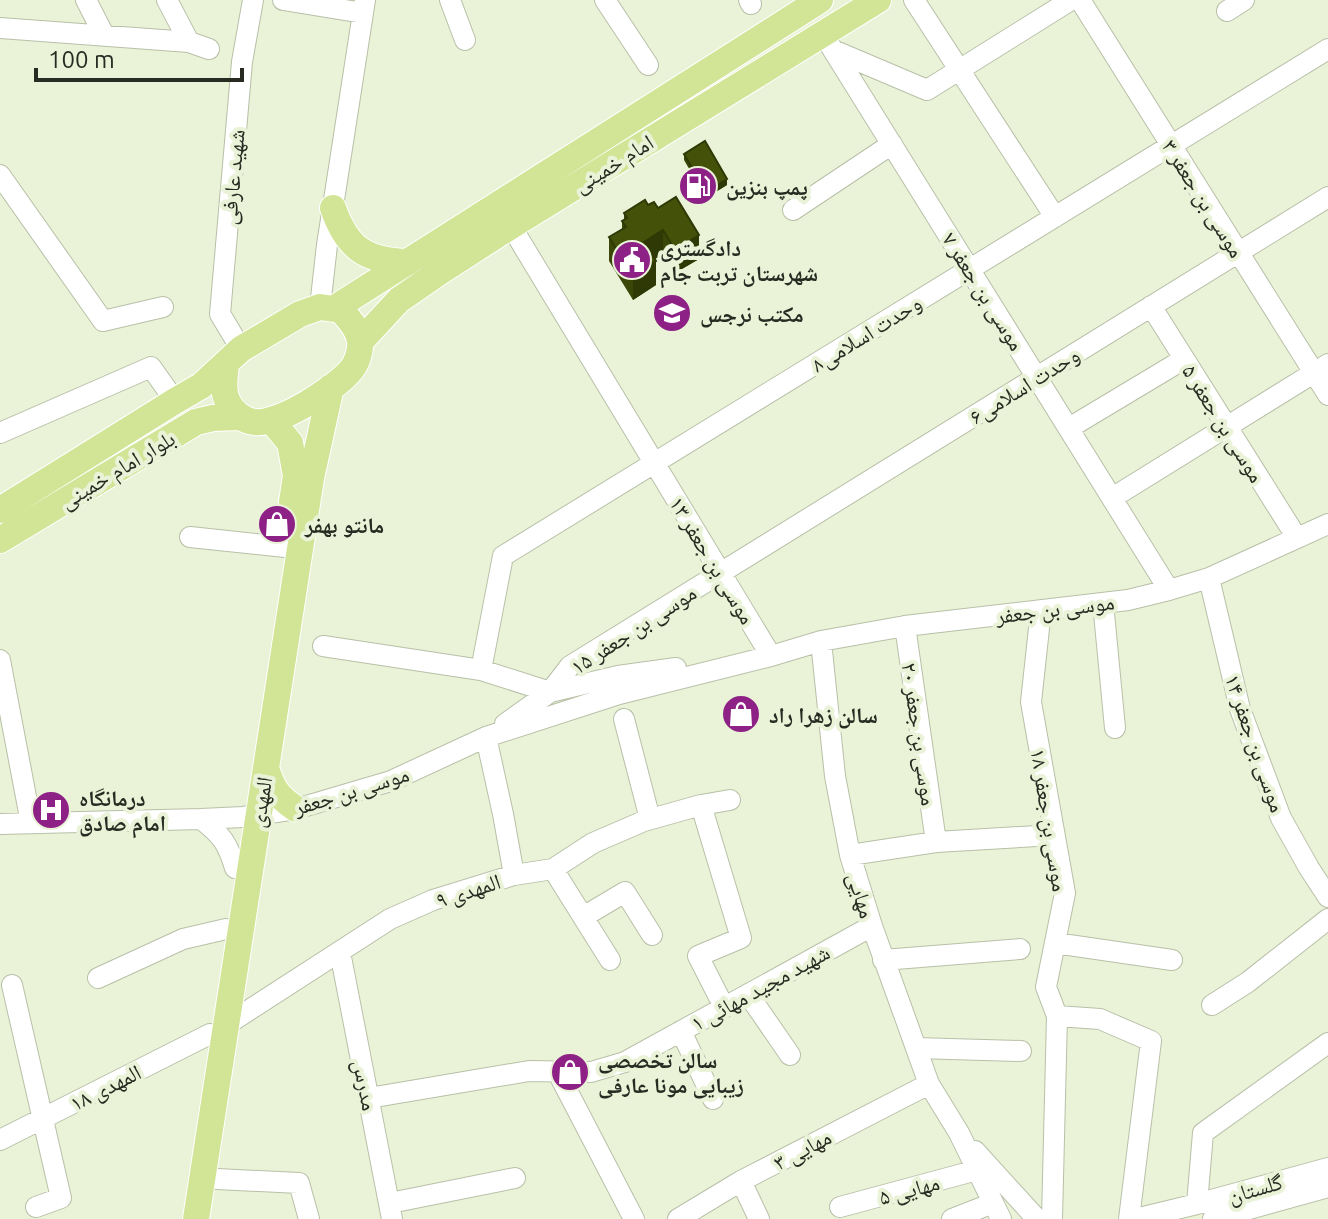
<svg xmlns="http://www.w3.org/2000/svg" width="1328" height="1219" font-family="Ubuntu,'Noto Naskh Arabic',sans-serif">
	<rect width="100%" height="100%" fill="#eaf2d8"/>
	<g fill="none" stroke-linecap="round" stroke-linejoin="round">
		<g stroke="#b8c0a8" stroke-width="22">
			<path id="minor" d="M86 0 104 35
				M167 0 189 42
				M283 0 363 13
				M450 0 465 40
				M605 0 648 65
				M749 0 751 4
				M914 0 1055 217
				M1080 0 1328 395
				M1227 11 1244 0
				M0 28 189 42 209 49
				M823 34 1169 590
				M835 51 927 90 1071 0
				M0 175 103 321 163 307
				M793 210 892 144
				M511 226 771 656
				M1151 306 1297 538
				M320 307 327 245 365 0
				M241 349 220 314 242 62 253 0
				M1069 428 1184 359
				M0 433 151 367 175 401
				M1112 498 1328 364
				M190 537 285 547
				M1209 578 1240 709 1281 818 1309 868 1328 897
				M1103 603 1115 728
				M1041 610 1031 702 1065 893 1046 987 1057 1016 1052 1219
				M905 626 936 842
				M821 641 835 776 850 855 872 926 929 1084 959 1133 1001 1219
				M323 646 481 670 550 692 570 666 1328 197
				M0 660 31 823
				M481 670 503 556 1328 49
				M624 719 650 819
				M505 724 550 692 618 676 676 668
				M486 737 503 814 514 875
				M701 805 741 938 698 956 724 1007
				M201 819C222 835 228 844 235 868
				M0 824 201 819 243 817 296 809 391 781 486 737 619 694 771 656 821 641 905 626 1128 600 1169 590 1209 578 1328 524
				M850 855 936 842 1054 835
				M553 869 610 960
				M583 917 625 892 652 935
				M1055 943 1172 960
				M340 952 392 1219
				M883 960 1020 949
				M98 978 183 939 226 929
				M12 985 61 1198 36 1207
				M748 994 790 1055
				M1212 1005 1248 982 1328 919
				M1057 1016 1100 1019 1151 1041 1129 1219
				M226 1025 390 919 433 900 514 875 553 869 593 843 644 821 701 805 730 800
				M681 1031 713 1099
				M916 1048 1021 1051
				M557 1071 634 1219
				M369 1098 529 1071 591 1072 625 1062 872 926
				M0 1140 210 1034
				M975 1151 1036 1218
				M217 1179 299 1183 309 1219
				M741 1181 759 1219
				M390 1203 515 1178
				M1197 1204 1203 1133 1328 1043
				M840 1207 977 1170
				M678 1219 741 1181 929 1084
				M952 1219 993 1203
				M1135 1219 1197 1204 1328 1168
				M1213 1219 1328 1187"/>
		</g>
		<g stroke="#fff" stroke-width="28">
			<path id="major" d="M333 208C347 248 365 261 408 262
				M335 308 820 0
				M360 342 399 300 441 271 511 226 878 0
				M272 421 290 443 296 476 292 502
				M0 510 175 401 201 386 241 349 300 314 320 307 341 310C349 319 358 329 360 341 361 351 357 363 351 370 336 388 279 425 255 422 243 421 231 411 227 400 222 389 225 375 226 364
				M0 540 196 422 213 418 241 417
				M266 768C273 789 277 796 296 809
				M196 1219 311 478 331 387"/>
		</g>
		<use href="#minor" stroke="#fff" stroke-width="20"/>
		<use href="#major" stroke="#d2e597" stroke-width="26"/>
	</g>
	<path fill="#3a4707" d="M684 154 727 185 706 198 684 160Z
		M648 205 658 208 699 259 675 273 663 254 654 259 656 285 633 300 609 261V237L622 230V221L624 220V213Z"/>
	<path fill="#2f3906" d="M727 179V185L706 198V192Z
		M663 230V254L644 266V242Z
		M699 235V259L675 273V250Z
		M656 261V285L633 300V276Z"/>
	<path fill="#435208" stroke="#2f3906" stroke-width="2" d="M705 141 727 179 706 192 684 154Z
		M676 197 699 235 675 250 663 230 644 242 656 261 633 276 609 237 626 227 622 221 627 218 624 213 645 200 648 205 654 202 658 208Z"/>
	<defs>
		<g id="fuel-disc" transform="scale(2)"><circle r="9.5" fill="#8d2185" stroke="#eaf2d8"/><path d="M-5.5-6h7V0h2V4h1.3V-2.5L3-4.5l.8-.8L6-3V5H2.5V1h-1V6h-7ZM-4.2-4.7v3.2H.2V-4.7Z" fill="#fff"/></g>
		<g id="civic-disc" transform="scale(2)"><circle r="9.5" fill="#8d2185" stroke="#eaf2d8"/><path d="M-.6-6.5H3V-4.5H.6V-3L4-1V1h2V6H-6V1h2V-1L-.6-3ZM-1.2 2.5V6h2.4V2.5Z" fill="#fff"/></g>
		<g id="school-disc" transform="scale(2)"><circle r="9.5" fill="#8d2185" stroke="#eaf2d8"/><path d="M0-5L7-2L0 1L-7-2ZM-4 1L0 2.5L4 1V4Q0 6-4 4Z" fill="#fff"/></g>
		<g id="shop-disc" transform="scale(2)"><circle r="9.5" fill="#8d2185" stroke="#eaf2d8"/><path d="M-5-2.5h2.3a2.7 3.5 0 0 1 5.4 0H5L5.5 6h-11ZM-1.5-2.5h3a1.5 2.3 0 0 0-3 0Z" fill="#fff"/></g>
		<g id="hospital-disc" transform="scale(2)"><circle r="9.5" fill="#8d2185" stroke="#eaf2d8"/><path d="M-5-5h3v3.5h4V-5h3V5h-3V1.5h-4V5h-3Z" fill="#fff"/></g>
	</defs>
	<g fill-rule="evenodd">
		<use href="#fuel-disc" x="698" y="186"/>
		<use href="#civic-disc" x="632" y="260"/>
		<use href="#school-disc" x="672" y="313"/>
		<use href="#shop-disc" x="277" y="524"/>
		<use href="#shop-disc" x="741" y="714"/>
		<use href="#hospital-disc" x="51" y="810"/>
		<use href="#shop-disc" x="570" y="1072"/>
	</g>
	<g text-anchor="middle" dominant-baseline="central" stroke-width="8" stroke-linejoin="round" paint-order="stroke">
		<g font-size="22" fill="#282b21" stroke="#eaf2d8">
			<text transform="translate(613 163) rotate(-32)">امام خمینی</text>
			<text transform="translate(232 177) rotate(-85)">شهید عارفی</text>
			<text transform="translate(1204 198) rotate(58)">موسی بن جعفر ۳</text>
			<text transform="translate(984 291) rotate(58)">موسی بن جعفر ۷</text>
			<text transform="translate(866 333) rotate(-32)">وحدت اسلامی۸</text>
			<text transform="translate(1024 385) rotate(-32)">وحدت اسلامی۶</text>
			<text transform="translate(1224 423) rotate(58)">موسی بن جعفر ۵</text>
			<text transform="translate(117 469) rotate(-31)">بلوار امام خمینی</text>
			<text transform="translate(713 560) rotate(59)">موسی بن جعفر ۱۳</text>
			<text transform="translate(1055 608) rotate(-7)">موسی بن جعفر</text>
			<text transform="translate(633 629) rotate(-33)">موسی بن جعفر ۱۵</text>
			<text transform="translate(920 734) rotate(82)">موسی بن جعفر ۲۰</text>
			<text transform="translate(1256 743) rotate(71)">موسی بن جعفر ۱۴</text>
			<text transform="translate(351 790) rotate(-17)">موسی بن جعفر</text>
			<text transform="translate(260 802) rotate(-81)">المهدی</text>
			<text transform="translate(1050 820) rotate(81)">موسی بن جعفر ۱۸</text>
			<text transform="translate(468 890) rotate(-18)">المهدی ۹</text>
			<text transform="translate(862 895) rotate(73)">مهایی</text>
			<text transform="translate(760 987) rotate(-29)">شهید مجید مهائی ۱</text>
			<text transform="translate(366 1085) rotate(79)">مدرس</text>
			<text transform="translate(105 1087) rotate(-27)">المهدی ۱۸</text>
			<text transform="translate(802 1149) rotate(-28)">مهایی ۳</text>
			<text transform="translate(1255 1188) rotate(-16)">گلستان</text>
			<text transform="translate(909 1189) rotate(-15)">مهایی ۵</text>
		</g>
		<g font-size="22" font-weight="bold" fill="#282b21" stroke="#eaf2d8" text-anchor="start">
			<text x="726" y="186">پمپ بنزین</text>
			<text x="660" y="247">دادگستری<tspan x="660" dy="25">شهرستان تربت جام</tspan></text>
			<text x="700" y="313">مكتب نرجس</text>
			<text x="305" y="524">مانتو بهفر</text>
			<text x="769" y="714">سالن زهرا راد</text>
			<text x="79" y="797">درمانگاه<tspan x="79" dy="25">امام صادق</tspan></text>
			<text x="598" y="1059">سالن تخصصی<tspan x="598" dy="25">زیبایی مونا عارفی</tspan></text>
		</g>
	</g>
	<path d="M36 68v12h206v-12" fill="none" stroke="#282b21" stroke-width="4"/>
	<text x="48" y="68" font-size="24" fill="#282b21" stroke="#eaf2d8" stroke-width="6" paint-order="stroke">100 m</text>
</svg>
